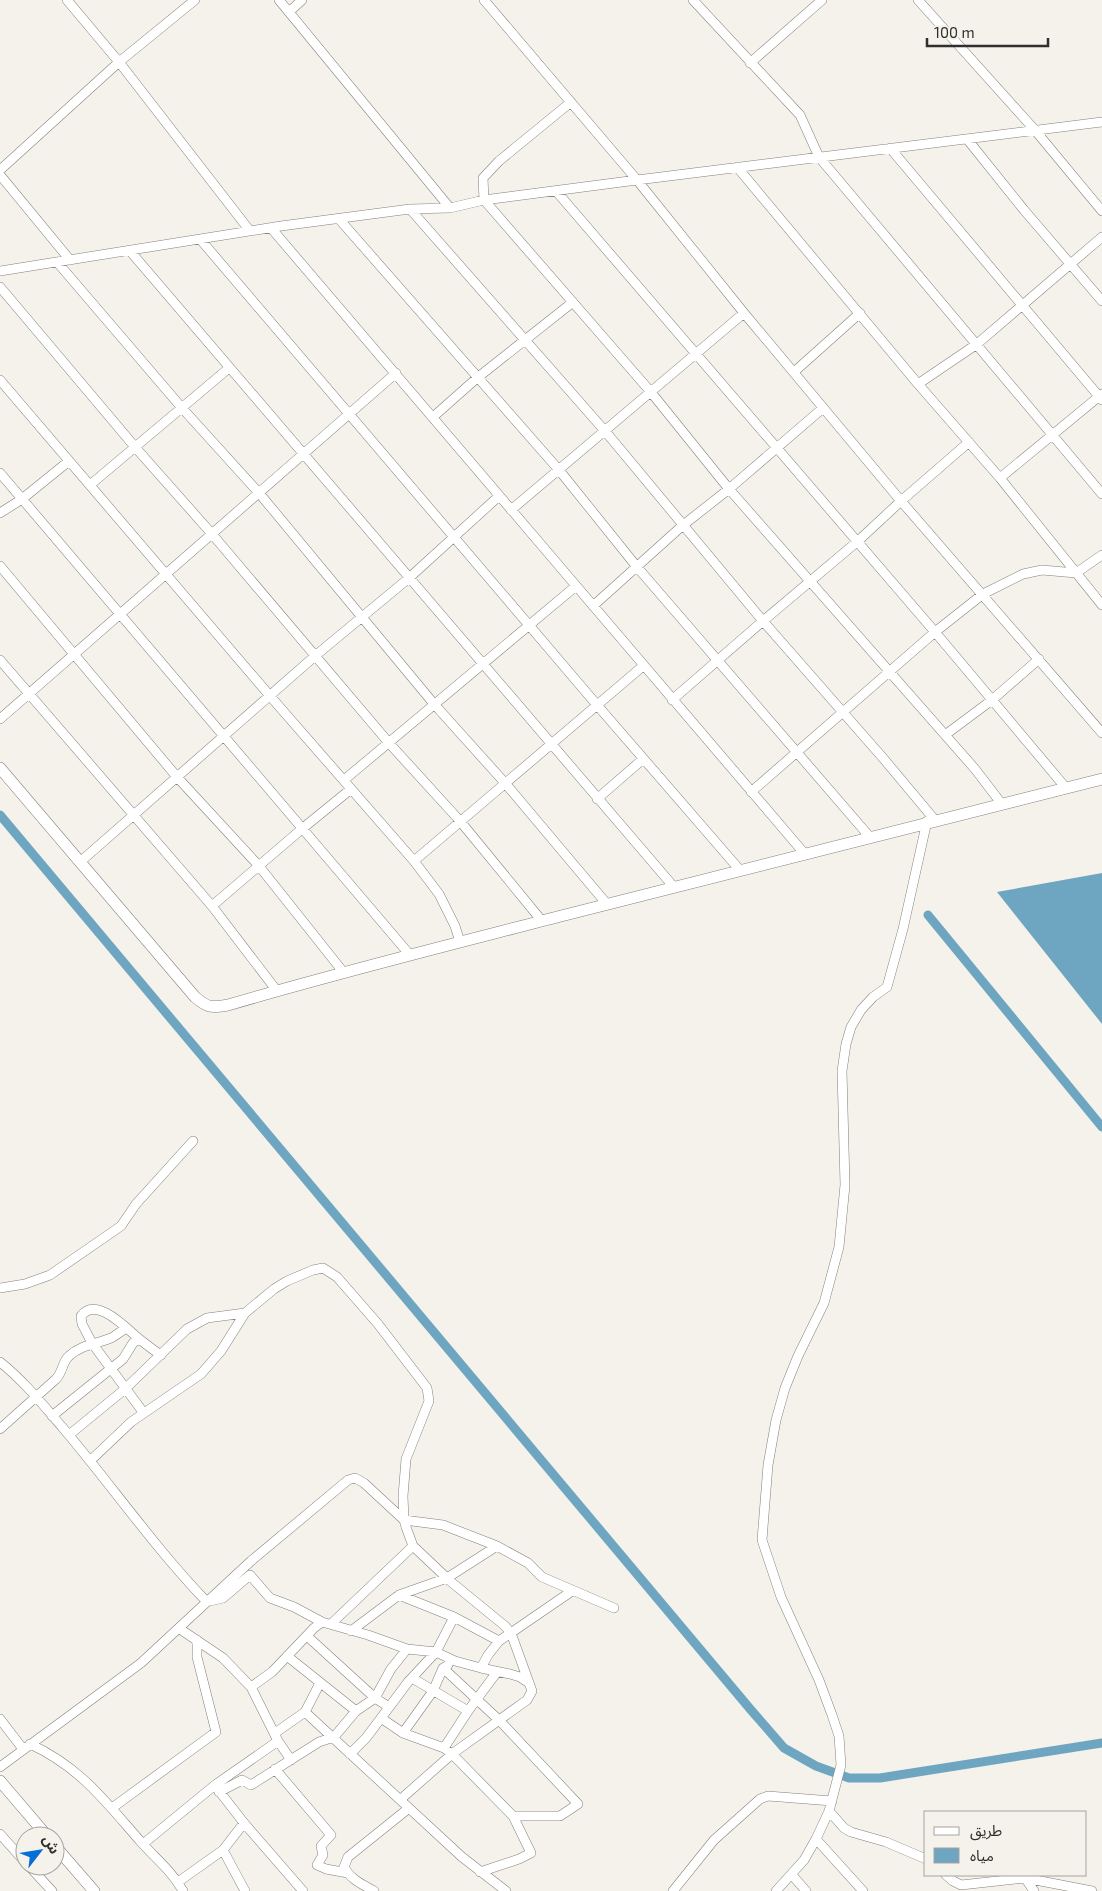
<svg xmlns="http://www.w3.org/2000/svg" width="1102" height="1891" font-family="'Exo 2','Noto Sans Arabic',sans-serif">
	<rect width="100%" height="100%" fill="#f4f2eb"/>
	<path fill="#6ea5c0" d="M1102 873V1024L997 892Z"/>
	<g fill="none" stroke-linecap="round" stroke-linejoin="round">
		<path stroke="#6ea5c0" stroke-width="9" d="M0 815 751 1710 784 1748 816 1766 849 1778H880L1102 1743
			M928 915 1102 1127"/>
		<g stroke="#83817b" stroke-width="10">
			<path id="minor" d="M67 0 119 62 250 231
				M279 0 450 208
				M484 0 637 180 744 313 901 501 1102 733
				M693 0 800 115 819 157 1102 494
				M918 0 1034 129 1102 211
				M289 12 302 0
				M750 63 822 0
				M571 102 499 161 483 178 484 200 650 391 729 489 975 769 1001 803
				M967 139 1024 210 1102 301
				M890 148 1102 400
				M737 167 918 384 1000 478 1102 605
				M0 170 119 62 195 0
				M0 175 70 260
				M556 191 935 632 1066 788
				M410 209 605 431 763 621 883 758 934 819
				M339 219 559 470 637 567 869 836
				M271 228C449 436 626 645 804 853
				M200 239 597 705 739 869
				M130 251 673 886
				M57 262 182 408 259 493 434 704 505 783 606 903
				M0 271 281 226 410 209 450 208 484 200 637 180 1102 122
				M0 287 135 447 212 534 389 743 460 821 542 921
				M794 372 860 313
				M0 380 270 696 414 861 439 894 455 926 460 942
				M918 384 977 344 1102 237
				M433 417 477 378 573 302
				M0 473 410 955
				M1000 478 1102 394
				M90 485 229 368
				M511 510 744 313
				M0 513 22 499 69 461
				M0 566 177 777 259 866 344 973
				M593 606 682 526 729 489 823 408
				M0 660 212 906 277 991
				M672 700 763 621 858 541 901 501 969 442
				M0 719 396 373
				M945 735 992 700 1039 659
				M344 780 576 586
				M751 792 935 632 983 594 1023 574 1042 570 1076 573 1102 555
				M597 799 643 759
				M414 861 643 666
				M80 862 315 656 409 578 499 496
				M212 906 303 828 351 789
				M0 1288 25 1284 50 1275 121 1226 136 1204 193 1141
				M0 1362C24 1381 43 1405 63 1428 112 1486 155 1548 207 1602
				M143 1412 92 1343 82 1324 81 1316C96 1295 127 1329 138 1338 146 1344 153 1350 161 1355
				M52 1416 123 1359 133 1343 139 1339
				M0 1429 56 1379C63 1372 62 1362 69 1356 82 1344 99 1344 113 1337 117 1334 122 1331 126 1328
				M69 1435 125 1389 187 1329 207 1318 245 1313
				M91 1460 131 1422 201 1374 221 1351 245 1313 274 1289 287 1281 313 1270 323 1268 337 1277 378 1324 427 1388 429 1401 406 1459 403 1496 404 1520 406 1527 413 1546 450 1581 505 1626 511 1633 532 1691 527 1700 452 1754 401 1799
				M399 1595 454 1617 499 1641
				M210 1601 223 1598 250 1575 270 1598 294 1607 322 1622 368 1635 407 1649 436 1652 455 1661 481 1668 510 1674 520 1677 529 1683
				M331 1624 413 1546
				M180 1629 223 1658 251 1687 278 1741 291 1760
				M351 1631 399 1595 447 1578 497 1546
				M307 1636 375 1698 389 1707
				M287 1656 356 1711
				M443 1668 500 1721 578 1804 560 1816H513
				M481 1668 488 1655 499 1641 572 1591
				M412 1678 468 1711
				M251 1687 272 1672 314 1628 322 1622
				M305 1712 462 1857 506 1891
				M381 1718 403 1733 444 1748 452 1754 513 1816 531 1853 519 1859 480 1872
				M0 1719 23 1749
				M275 1733 305 1712 320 1683
				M403 1733 433 1691 443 1668 448 1665
				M30 1744C80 1767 105 1801 141 1842 156 1859 171 1870 183 1891
				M444 1748 468 1711 497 1672
				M350 1754 366 1738 408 1682 436 1652 454 1617
				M0 1767 141 1663 251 1561 348 1480 355 1478 364 1483 404 1520 443 1525 497 1546 528 1563 542 1577 614 1608
				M275 1769 331 1835 321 1846 323 1855 317 1865 326 1869 348 1873
				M216 1787 244 1823 303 1891
				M219 1792 242 1780 251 1785 319 1742 334 1737 356 1711 375 1698 391 1669 407 1649
				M112 1808 216 1732 197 1657V1640
				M829 1811 844 1828 851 1832 886 1842 926 1859
				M0 1834 25 1862
				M816 1839 863 1891
				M143 1844 215 1785 278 1741
				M223 1850 245 1891
				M29 1866 52 1891
				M792 1875 806 1891
				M946 1875 953 1881 961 1885 1025 1878 1092 1891
				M1025 1878 1034 1891
				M178 1882 223 1850 244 1823
				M374 1891C362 1884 351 1880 344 1867L348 1857 409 1808
				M673 1891 714 1840 760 1799 768 1796 832 1801
				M776 1891 804 1860 816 1839 829 1811 841 1765 839 1736 832 1715 819 1680 781 1597 762 1540 768 1465 776 1420 785 1388 798 1356 824 1303 839 1247 845 1185 842 1071 846 1044 851 1027 861 1010 873 997 887 987 903 929 927 821"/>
		</g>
		<g stroke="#83817b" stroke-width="12">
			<path id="tertiary" d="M0 768 195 997C208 1008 211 1008 228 1005 340 972 453 944 565 915 744 868 923 823 1102 779
				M0 1781 47 1836
				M55 1846 94 1891"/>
		</g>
		<use href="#minor" stroke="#fff" stroke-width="9"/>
		<use href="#tertiary" stroke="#fff" stroke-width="11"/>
	</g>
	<rect x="924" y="1811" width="162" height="65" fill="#f4f2eb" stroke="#a6a49f"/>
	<rect x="934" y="1827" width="25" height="8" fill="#ffffff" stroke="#a6a49f"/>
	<text x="970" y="1836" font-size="15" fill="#302f2d">طريق</text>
	<rect x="934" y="1848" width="25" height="15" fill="#6ea5c0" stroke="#a6a49f"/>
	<text x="970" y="1861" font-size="15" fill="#302f2d">مياه</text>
	<g transform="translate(40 1851) rotate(59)"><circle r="24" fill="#f4f2eb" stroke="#a6a49f"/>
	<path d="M0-4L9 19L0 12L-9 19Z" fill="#056fd7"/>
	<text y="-8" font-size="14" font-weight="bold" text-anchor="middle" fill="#302f2d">ش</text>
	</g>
	<path d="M927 38v8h121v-8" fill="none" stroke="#302f2d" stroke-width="2.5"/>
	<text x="934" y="38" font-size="15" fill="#302f2d" stroke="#f4f2eb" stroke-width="4" paint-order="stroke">100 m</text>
</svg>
